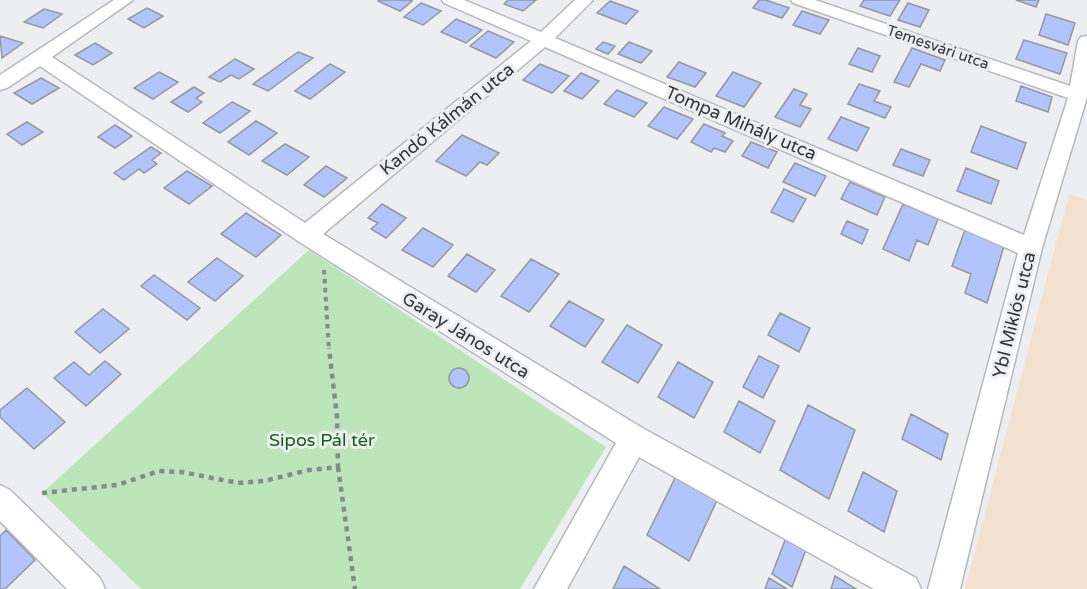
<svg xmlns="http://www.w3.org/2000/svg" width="1087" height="589" font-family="'Varela Round',sans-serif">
	<rect width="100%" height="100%" fill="#edeef2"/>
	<path fill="#f3e1d0" d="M1069 194 1087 200V589H965Z"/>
	<path fill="#bce6b9" d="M309 250 606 447 520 589H141L42 493Z"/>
	<path fill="#b1c5fc" stroke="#96979a" stroke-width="1.5" d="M379 0H409L412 1 400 11 378 1Z
		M508 0H536L523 11 504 4Z
		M759 0H766L789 8 782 18 753 8Z
		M864 0H900L890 16 860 6Z
		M1016 0H1039L1036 7Z
		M610 1 638 11 626 24 597 13Z
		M421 3 441 11 423 25 404 17Z
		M908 3 929 10 920 27 898 20Z
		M147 8 163 16 144 28 128 19Z
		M44 9 62 14 43 28 24 22Z
		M802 11 829 20 820 34 793 25Z
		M1046 14 1075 23 1068 45 1039 35Z
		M456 19 482 30 466 43 441 32Z
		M488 31 514 42 496 58 470 46Z
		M0 36 23 43 2 58Z
		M1024 40 1067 53 1060 74 1016 59Z
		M603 42 615 46 608 54 596 49Z
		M629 42 652 51 641 63 618 54Z
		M95 43 112 53 93 65 75 55Z
		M858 48 880 56 872 72 849 64Z
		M912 48 945 60 940 71 921 64 909 87 894 82Z
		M298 52 313 58 268 91 253 84Z
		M235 59 254 69 239 79 231 75 220 82 209 77Z
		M679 62 706 73 695 87 667 77Z
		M330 64 345 72 310 99 295 91Z
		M540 64 569 76 552 93 523 80Z
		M159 72 178 82 153 99 134 88Z
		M733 72 761 83 744 107 716 96Z
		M581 73 599 81 582 99 564 91Z
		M41 78 59 88 32 104 14 93Z
		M859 84 880 91 874 101 891 107 885 118 848 104Z
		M1021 86 1052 97 1048 112 1016 101Z
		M194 87 204 93 196 98 202 102 188 112 171 102Z
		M794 89 807 94 800 105 811 109 800 127 775 117Z
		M617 90 647 103 634 117 604 104Z
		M232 102 250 111 220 133 203 123Z
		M664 107 693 119 677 139 648 126Z
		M841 117 869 128 857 151 828 139Z
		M256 121 277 133 249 155 228 142Z
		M27 122 43 132 22 145 7 134Z
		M704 124 725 133 722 136 733 141 725 152 714 148 711 152 691 142Z
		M115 125 132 136 115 148 98 137Z
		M981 126 1026 143 1017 169 971 152Z
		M462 135 499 153 487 165 480 162 466 176 436 161Z
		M751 142 777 152 768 168 742 156Z
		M285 144 309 157 287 175 262 161Z
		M151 147 161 153 152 160 157 164 144 173 139 169 124 180 114 173Z
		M901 149 930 160 923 176 893 165Z
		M795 163 826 176 815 196 783 182Z
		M326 166 347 178 324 197 304 185Z
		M966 168 999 181 991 204 957 191Z
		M187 171 212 186 189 204 164 188Z
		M850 182 885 197 877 215 841 199Z
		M784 189 806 199 793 222 771 212Z
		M382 204 406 218 386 238 371 229 378 223 368 218Z
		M903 204 938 219 928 245 917 240 909 261 883 249Z
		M246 213 281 235 256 257 221 234Z
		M847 221 868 230 862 244 841 234Z
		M423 228 453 245 433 267 402 250Z
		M965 230 1004 246 987 303 965 293 971 274 952 266Z
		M467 254 495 270 476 292 448 276Z
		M217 258 243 276 215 301 188 282Z
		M531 259 559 274 529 312 501 296Z
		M154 275 200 308 187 320 141 286Z
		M569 301 604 320 585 347 550 326Z
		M103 309 129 329 100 353 75 332Z
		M780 313 810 328 799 352 768 335Z
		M627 325 662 345 638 383 602 362Z
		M759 356 779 366 763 398 743 387Z
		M105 361 121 374 86 406 54 378 74 362 89 375Z
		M678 362 713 382 694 418 658 397Z
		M449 378a10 10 0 1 1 20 0a10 10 0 1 1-20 0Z
		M27 388 65 422 34 449 0 417V410Z
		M739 401 775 421 760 453 724 432Z
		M808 405 855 430 829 499 780 470Z
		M911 414 948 434 941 460 902 439Z
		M863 472 897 491 884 532 848 511Z
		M677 474 718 498 689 561 647 535Z
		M6 530 35 560 5 589H0V536Z
		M787 535 807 547 792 587 772 574Z
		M624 566 660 589H613Z
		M835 576 856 589H831Z
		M769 578 787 589H765Z"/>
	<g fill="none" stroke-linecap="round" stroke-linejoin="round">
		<g stroke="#b6b8bb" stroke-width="3">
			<path id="minor" d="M114 0H133L52 57 305 223 531 41 444 3 442 0H464L541 32 575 0H593L555 38 1024 235 1068 98 793 3 791 0H815L1070 86 1078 41 1081 37 1087 36V97L1042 248 960 589H928L1018 253 545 47 323 234 644 429 916 578 921 589H874L639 457 567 589H534L616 443 298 241 40 66 7 88 0 90V75Z
				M0 485 10 490 100 578 105 589H67L0 521Z"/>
		</g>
		<path stroke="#88898c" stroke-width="4" stroke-dasharray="4.5 4.5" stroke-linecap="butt" d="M324 270 329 350"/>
		<path stroke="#88898c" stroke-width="4.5" stroke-dasharray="5 5" stroke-linecap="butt" d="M338 467 355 589
			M42 493 117 485 159 471 182 472 238 483 264 481 309 470 338 467 337 417 329 348"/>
		<use href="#minor" fill="#fff" fill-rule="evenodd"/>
	</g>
	<g text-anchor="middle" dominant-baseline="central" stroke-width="6" stroke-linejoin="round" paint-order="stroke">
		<g font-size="15" fill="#353637" stroke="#edeef2">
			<text transform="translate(938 47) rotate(19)">Temesvári utca</text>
		</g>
		<g font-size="18" fill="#353637" stroke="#edeef2">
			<text transform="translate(447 119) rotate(-39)">Kandó Kálmán utca</text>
			<text transform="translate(741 123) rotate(23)">Tompa Mihály utca</text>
			<text transform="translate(1014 315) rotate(-76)">Ybl Miklós utca</text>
			<text transform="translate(466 335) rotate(32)">Garay János utca</text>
		</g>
		<g font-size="18" fill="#135f13" stroke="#edeef2">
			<text x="322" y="440">Sipos Pál tér</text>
		</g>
	</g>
</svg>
